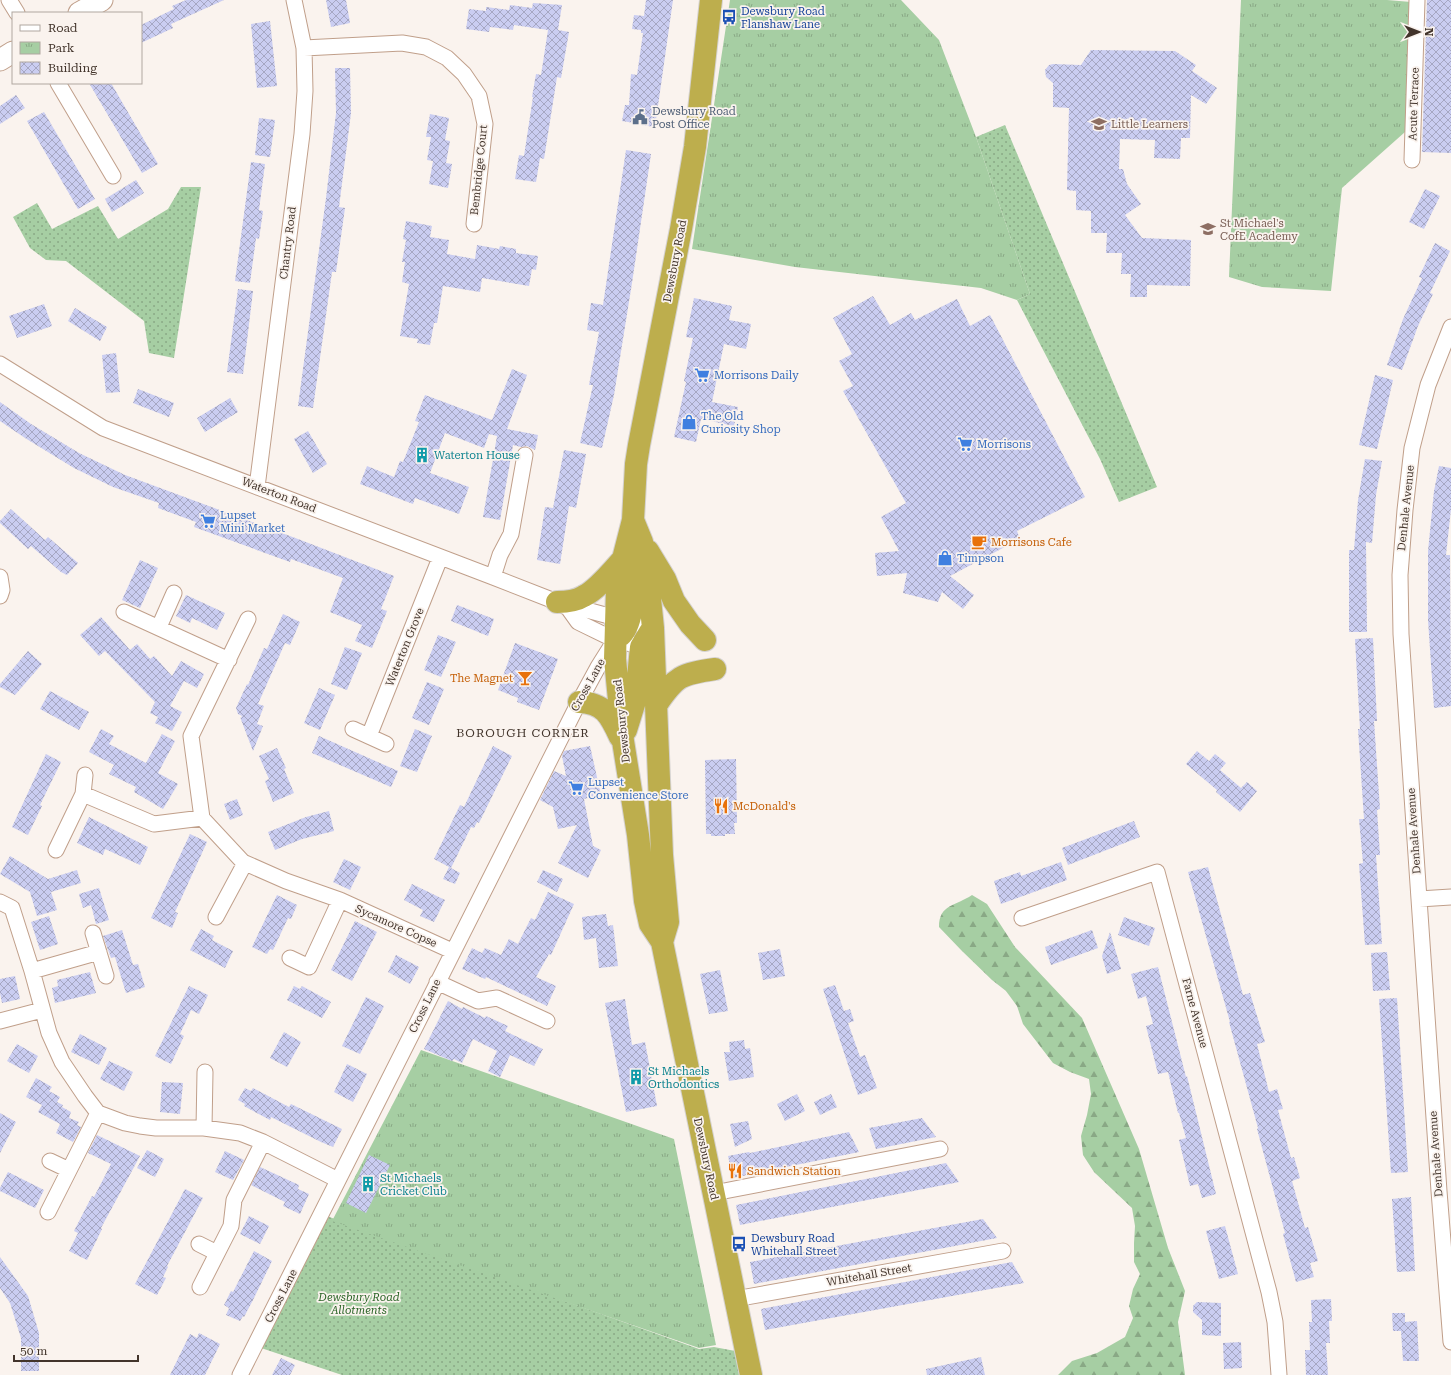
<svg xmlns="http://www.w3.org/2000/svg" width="1451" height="1375" font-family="'Roboto Serif',serif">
	<defs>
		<pattern id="grass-dots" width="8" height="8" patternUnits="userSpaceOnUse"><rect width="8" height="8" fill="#a6cea3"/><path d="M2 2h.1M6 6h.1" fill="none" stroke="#89a885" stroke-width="1.8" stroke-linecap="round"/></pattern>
		<pattern id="forest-firs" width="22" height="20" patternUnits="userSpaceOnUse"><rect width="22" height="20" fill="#a6cea3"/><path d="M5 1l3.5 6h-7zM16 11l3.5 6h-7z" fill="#89a885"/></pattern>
		<pattern id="park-tufts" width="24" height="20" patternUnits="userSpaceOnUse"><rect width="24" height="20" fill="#a6cea3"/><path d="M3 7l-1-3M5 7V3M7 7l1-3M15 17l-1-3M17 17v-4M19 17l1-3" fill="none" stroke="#89a885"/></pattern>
		<pattern id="building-cross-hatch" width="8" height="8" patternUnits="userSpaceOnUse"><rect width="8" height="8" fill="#cacdf1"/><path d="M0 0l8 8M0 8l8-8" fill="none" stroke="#a6a7c3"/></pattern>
	</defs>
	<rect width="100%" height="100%" fill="#faf3ee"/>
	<path fill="url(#grass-dots)" d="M1005 125 1157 487 1119 502 1100 459 1017 300 1030 294 976 137Z
		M181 187H201L174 358 149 353 144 321 66 261 46 260 30 248 13 217 37 203 52 229 98 206 118 239 168 209Z
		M321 1214 699 1349 714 1347 746 1353 751 1375H342L255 1346Z"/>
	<path fill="url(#forest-firs)" d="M972 895 987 904 1015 947 1082 1018 1139 1149 1168 1248 1185 1291 1178 1322 1185 1375H1058L1072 1361 1097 1353 1125 1337 1133 1318 1129 1306 1133 1289 1140 1274 1134 1262V1243L1135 1226 1132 1208 1094 1172 1083 1155 1081 1136 1087 1115 1091 1094 1089 1079 1070 1072 1053 1063 1023 1024 1017 1006 1006 991 992 980 962 951 939 927C939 904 956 906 972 895Z"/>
	<path fill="url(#park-tufts)" d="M730 0H901L939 40 976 137 1030 294 1017 300 981 288 795 267 692 249Z
		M1241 0H1387L1411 2 1405 132 1342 188 1331 291 1262 287 1229 277Z
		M421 1050 674 1139 716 1345 699 1348 332 1221Z"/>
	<path fill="url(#building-cross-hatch)" d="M186 0H224L171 24 173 28 141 43V25L174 9 172 6Z
		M326 0H346L350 23 331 27Z
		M646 0H673L655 127 633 124 634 123 622 121 625 105H629L631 74 637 75 643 33H641V30L632 29 634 15 644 16Z
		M1427 0H1451V153L1422 152Z
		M533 3 562 5 558 30 569 32 561 78 557 77 544 159 540 158 536 182 515 179 519 155 524 156 533 97H532L536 74 541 75 548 30 514 25 513 30 490 27 489 32 466 29 469 9 486 11V7L509 10 510 5 532 8Z
		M270 21 277 86 257 88 251 24Z
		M1091 50 1175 51 1196 65 1192 71 1217 88 1206 104 1191 95 1190 138H1181L1180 159 1154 158 1155 140 1120 139 1119 169H1123L1127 184 1141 204 1125 215 1142 238 1191 240 1190 286 1147 285V297H1130L1131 274H1121L1122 253H1106L1107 233H1091V211L1076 210V191L1067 190 1069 108 1053 107V83L1046 77 1045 70 1049 65 1053 64 1081 65Z
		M335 68H350L351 113 339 207 345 208 336 272H332L313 408 298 406 326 198 336 113Z
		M89 83H111L158 164 142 173Z
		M16 95 25 108 0 124V106Z
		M44 112 95 199 78 209 27 121Z
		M430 114 449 118 445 140 450 141 446 163 452 164 448 188 429 184 433 161 427 160 431 137H426Z
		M259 118 275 120 270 157 255 155Z
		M626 150 651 154 632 283 614 395 602 448 580 443 593 385H589L599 332 587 330 591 303 603 305Z
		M251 162 265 164 259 210 263 211 259 239 256 238 250 283 235 281Z
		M136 180 144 193 112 212 105 199Z
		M1425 189 1440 196 1424 229 1409 222Z
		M406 221 432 226 430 237 449 240 447 254 475 259 477 245 499 249 500 246 516 249V253L538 256 536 270 532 269 529 286 482 278 480 292 443 286 437 323H434L430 345 417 343 418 339 400 336 409 284 402 282 405 262H402L406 240 403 239Z
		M1435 243 1450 251 1430 293 1433 294 1418 326 1402 370 1387 365 1403 319 1422 278 1419 277Z
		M238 289 253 291 243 374 227 372Z
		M873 296 890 325 911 313 915 320 957 299 970 326 990 315 1085 497 1017 531 1020 539 950 576 974 595 963 609 942 592 938 602 903 593 907 573 877 576 875 553 899 551 881 517 906 503 843 391 853 386 839 361 852 354 833 318Z
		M694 298 732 306 729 320 751 324 746 349 724 344 712 402 738 407 734 426 701 419 696 442 674 437 686 382 684 381 693 338 686 337Z
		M44 304 52 326 17 338 9 316Z
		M75 308 107 327 100 341 68 321Z
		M116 353 120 392 106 393 102 355Z
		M512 369 527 375 507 429 538 435 535 450 527 446 521 447 513 445 500 520 483 517 497 436 489 434 484 448 445 433 430 473 469 487 459 514 415 498 413 504 360 484 367 466 394 477 400 461 403 462 419 422 415 421 425 395 492 420Z
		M1375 375 1393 380 1377 449 1359 445Z
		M138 389 174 403 169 417 133 403Z
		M230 398 238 412 205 432 197 418Z
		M0 402 31 424 79 453 125 475 298 539 394 576 381 609 387 611 372 648 355 641 362 625 330 612 343 578 291 559 290 562 194 527 196 522 158 508 159 503 113 487 74 468 25 438 0 421Z
		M308 431 327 464 313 473 294 439Z
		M564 450 586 454 576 508 569 506 560 564 537 560 545 507 553 508Z
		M1365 459 1382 461 1376 495 1372 543 1366 542 1367 632H1349V550H1354L1358 500Z
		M1439 466 1451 468V509L1446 555H1450L1451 706 1434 708 1428 620V551L1434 491Z
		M11 509 45 540 48 537 78 563 67 575 61 572 31 546 28 549 0 523V521Z
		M140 560 158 568 140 608 122 600Z
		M186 595 225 613 217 630 192 618 190 623 176 616Z
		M457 605 494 619 488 636 451 621Z
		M283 614 300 622 290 645 285 643 258 704 264 706 257 724 263 726 253 751 240 717 241 718 242 716 238 714 236 708 247 684 248 685 264 648 267 649Z
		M101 617 130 650 137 644 150 659 154 656 172 676 181 661 204 674 197 688 184 681 170 706 182 712 172 731 155 723 158 717 150 713 155 702 105 651 99 656 80 635Z
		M438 635 456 642 441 677 424 670Z
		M1373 638 1377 721H1374L1380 809 1377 810 1380 855H1376L1382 944 1365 945 1359 864 1363 863 1359 819H1364L1358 729H1360L1355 639Z
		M515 643 558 659 539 710 517 702 518 698 498 690Z
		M345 647 362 653 347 690 331 684Z
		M28 651 42 664 15 695 0 687V684Z
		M427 682 444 689 429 725 412 718Z
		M319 688 335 695 320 730 304 723Z
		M50 691 89 712 79 730 40 709Z
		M101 729 114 736 109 744 146 763 162 734 175 741 158 773 178 784 163 809 134 792 136 787 109 774 114 765 89 752Z
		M415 729 432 736 417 772 400 766Z
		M319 736 398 771 391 787 312 753Z
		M493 746 512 756 479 823 477 822 474 828 471 827 451 868 434 859 460 805 464 807Z
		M590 746 601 795 584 799 593 846 601 850 588 878 558 863 577 825 558 829 553 807 540 800 554 771 566 776 562 756 564 751Z
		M277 748 286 768 284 769 294 793 273 802 265 781 269 779 259 756Z
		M1197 751 1209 761 1215 754 1226 763 1220 770 1241 788 1247 782 1257 791 1240 812 1216 792 1217 790 1186 764Z
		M46 754 61 762 40 805 42 806 28 835 12 827Z
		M736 759 737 823H734L735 834H725V836H711V834H706L705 760Z
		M237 799 243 815 230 820 224 804Z
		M329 811 334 831 302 839 275 850 268 832 306 817Z
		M89 817 148 847 140 865 105 849 103 855 77 843Z
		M1134 821 1140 837 1068 865 1062 848Z
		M190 834 207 842 175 912 178 913 172 928 151 918Z
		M10 856 48 879 77 870 81 883 51 892 57 910 37 916 30 892 0 874Z
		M344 859 361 867 350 890 333 882Z
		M1061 862 1067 880 1001 904 994 881 1020 872 1021 876Z
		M449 867 460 873 455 884 443 879Z
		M1208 867 1243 995 1250 993 1265 1042 1257 1044 1269 1092 1277 1089 1283 1109 1278 1110 1291 1158 1294 1157 1300 1178 1292 1181 1305 1228 1308 1227 1318 1261 1310 1263 1314 1277 1296 1282 1283 1234 1285 1233 1257 1129 1258 1128 1229 1022H1230L1188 872Z
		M543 870 563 879 557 892 537 882Z
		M412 884 445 900 434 922 420 916 423 910 404 900Z
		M99 888 109 920 96 924 91 905 83 908 79 894Z
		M548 892 574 904 551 955 549 954 536 977 556 986 547 1006 486 977 485 979 462 969 472 948 482 953 485 948 501 955 509 939 518 944 531 918 535 920Z
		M277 895 297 905 291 919 288 918 273 950 270 949 267 954 252 947Z
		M606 914 608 926 613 925 618 966 599 968 596 938 584 940 582 917Z
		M49 916 58 944 40 950 31 922Z
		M1124 917 1155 928 1149 946 1118 935Z
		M355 921 377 932 352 981 331 970Z
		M201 929 214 936 212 940 233 951 225 968 190 950Z
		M122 930 133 965 138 964 145 987 126 993 115 957 111 958 103 936Z
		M1092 930 1098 948 1051 965 1045 947Z
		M1110 932 1121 969 1107 974 1102 956Z
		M780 949 785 976 763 980 758 953Z
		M1387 952 1390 990 1373 991 1371 953Z
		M396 955 419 967 410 984 388 972Z
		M1158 967 1186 1077 1187 1076 1216 1194 1202 1198 1198 1184 1190 1186 1179 1140 1186 1138 1179 1113H1178L1168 1072 1158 1074 1146 1026 1153 1024 1146 996 1138 999 1131 974Z
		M720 970 728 1011 709 1014 700 974Z
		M90 972 96 993 55 1003 52 988 58 986 57 980Z
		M15 976 20 999 2 1003 0 993V979Z
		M835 985 844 1011 850 1009 854 1021 848 1023 860 1057 865 1055 877 1088 858 1095 823 989Z
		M189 986 208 995 199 1014 191 1010 180 1034 184 1036 171 1064 155 1056Z
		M294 986 300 989 302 986 331 1002 322 1018 287 1000Z
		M366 997 384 1006 360 1054 342 1046Z
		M1397 998 1408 1172 1391 1173 1379 999Z
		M625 999 632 1045 645 1042 657 1106 626 1112 605 1003Z
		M448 1001 462 1009 463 1007 485 1018 486 1016 508 1026 505 1031 543 1049 534 1066 510 1055 500 1077 488 1071 497 1051 473 1039 462 1063 454 1059 452 1061 424 1049Z
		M284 1032 301 1042 287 1067 270 1058Z
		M80 1034 107 1048 99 1065 71 1052Z
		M744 1040 745 1049 750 1048 754 1077 729 1081 724 1052H730L729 1042Z
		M17 1044 38 1056 29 1073 7 1061Z
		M109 1061 133 1072 124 1091 100 1079Z
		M347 1064 367 1074 353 1102 334 1092Z
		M36 1078 52 1087 49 1091 60 1097 57 1102 63 1105 62 1107 71 1112 69 1118 79 1122 77 1125 81 1127 73 1142 56 1133 60 1124 38 1112 42 1105 26 1097Z
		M162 1082 183 1083 180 1114 160 1112Z
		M245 1088 251 1091 253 1088 289 1107 291 1104 342 1129 333 1147 321 1142 271 1117 270 1120 244 1106 245 1104 238 1100Z
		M797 1094 805 1111 785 1121 777 1104Z
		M831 1094 837 1107 820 1115 814 1102Z
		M0 1113 16 1122 0 1153Z
		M922 1118 936 1137 876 1149 869 1128Z
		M748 1121 752 1139 735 1147 730 1124Z
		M849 1132 859 1152 733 1178 728 1156 749 1152 750 1153Z
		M97 1135 140 1156 101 1228 102 1229 87 1260 69 1251 78 1233 74 1231 92 1196 94 1197 111 1164 88 1153Z
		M147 1150 164 1159 155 1177 137 1168Z
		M225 1151 244 1160 233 1180 215 1172Z
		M369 1155 390 1165 366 1213 346 1203Z
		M946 1163 959 1182 740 1225 736 1205Z
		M260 1167 299 1185 298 1189 309 1194 300 1214 283 1206 285 1202 251 1185Z
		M8 1172 44 1190 35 1208 0 1191V1188Z
		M185 1189 203 1198 167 1266 168 1267 163 1277 166 1278 157 1295 135 1284Z
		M1411 1197 1415 1271 1397 1272 1392 1199Z
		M249 1216 269 1226 260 1244 240 1234Z
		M983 1219 997 1238 754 1284 750 1262Z
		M1225 1226 1238 1274 1219 1279 1206 1231Z
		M254 1251 272 1261 253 1300 244 1317 243 1316 240 1321 226 1315 229 1308 224 1305 231 1291 233 1292Z
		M0 1257 28 1296 39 1333V1371H21V1338L10 1303 0 1288Z
		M1012 1262 1024 1283 765 1330 761 1309Z
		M1331 1299 1332 1321H1329L1330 1343H1326L1328 1375H1306L1305 1350H1310L1309 1322H1312L1311 1300Z
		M1197 1302 1221 1303V1336L1202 1335V1320L1193 1312V1306Z
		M1392 1313H1405V1322L1417 1321 1419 1361H1403L1401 1331H1393Z
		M199 1333 220 1344 205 1375H170L190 1334 197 1338Z
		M1241 1342 1242 1368 1224 1369 1223 1343Z
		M981 1357 985 1375H927L926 1369Z
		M281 1358 295 1365 290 1375H272Z"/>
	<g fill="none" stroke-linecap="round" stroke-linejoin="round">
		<g stroke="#c09f8a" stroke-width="17">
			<path id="street" d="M9 0 17 13
				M304 48 402 43 426 47 447 58 464 74 479 96 485 124 474 224
				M58 83 113 176
				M1412 160 1417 0
				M1451 327 1428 385 1412 448 1405 510 1400 575 1401 634 1419 899 1439 1191 1451 1342
				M0 364 103 428 493 577 557 602 568 608 583 609 653 628
				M257 487 302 134 305 91 304 48 294 0
				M0 577 2 590 0 596
				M493 577 500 555 511 534 525 455
				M568 608 578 622 582 624 615 640 651 649
				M124 612 229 660
				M248 619 191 736 202 818 243 862 286 881 340 900 452 951
				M159 627 174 593
				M353 729 386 744
				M369 736 440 558
				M83 794 85 775
				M56 850 83 794 154 824 202 818
				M1419 899 1451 897
				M0 902 12 908 32 971 49 1033 62 1062 85 1096 98 1113 125 1123 140 1126 156 1128H204L240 1133 263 1142 338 1180
				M216 917 245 863
				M1022 918 1157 872 1269 1292 1275 1322 1279 1375
				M93 933 106 976
				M290 958 309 967 340 900
				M32 971 99 952
				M437 982 478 1001 497 998 547 1021
				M0 1021 42 1010
				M204 1128 205 1072
				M50 1161 69 1170
				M714 1193 940 1149
				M48 1212 98 1113
				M199 1244 217 1253
				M200 1287 231 1226 234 1200 263 1142
				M735 1299 1003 1251
				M240 1375 579 702 598 667 615 640"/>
		</g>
		<g stroke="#c09f8a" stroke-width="23">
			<path id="secondary" d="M79 13 102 0
				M0 60 13 52"/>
		</g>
		<g stroke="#d5d2d0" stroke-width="24">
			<path id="highway" d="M711 0 695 147 681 229 639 445 636 464 633 520 623 559 617 589 615 659 623 741 638 835 645 901 650 924 662 942 751 1375
				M633 520 642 542 646 560 653 628 662 855 668 922 662 942
				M648 551 665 579 674 601 690 624 705 640
				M557 602C567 602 576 601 584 596 597 590 613 570 623 559
				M620 636C636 622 633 580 635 559
				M579 702C604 703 610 715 620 737
				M657 704C676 676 681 674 715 669
				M626 730 636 698 641 647 650 632"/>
		</g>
		<use href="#street" stroke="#fff" stroke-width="15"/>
		<use href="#secondary" stroke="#fff" stroke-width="21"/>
		<use href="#highway" stroke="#bdae4d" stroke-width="22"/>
	</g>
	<defs>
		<g id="bus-bare" transform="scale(1.2)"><path d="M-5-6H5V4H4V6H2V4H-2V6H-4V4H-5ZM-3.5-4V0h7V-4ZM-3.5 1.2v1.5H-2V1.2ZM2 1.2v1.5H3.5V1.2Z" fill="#1a4fb4" stroke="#faf3ee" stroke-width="2.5" paint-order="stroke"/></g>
		<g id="civic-bare" transform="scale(1.2)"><path d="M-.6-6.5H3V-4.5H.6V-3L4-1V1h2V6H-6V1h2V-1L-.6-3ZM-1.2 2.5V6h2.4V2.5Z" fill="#5c6f8a" stroke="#faf3ee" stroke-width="2.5" paint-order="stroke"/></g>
		<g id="school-bare" transform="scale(1.2)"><path d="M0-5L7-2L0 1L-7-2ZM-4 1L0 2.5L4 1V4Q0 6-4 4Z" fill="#8d6e63" stroke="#faf3ee" stroke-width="2.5" paint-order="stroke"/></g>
		<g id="supermarket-bare" transform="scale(1.2)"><path d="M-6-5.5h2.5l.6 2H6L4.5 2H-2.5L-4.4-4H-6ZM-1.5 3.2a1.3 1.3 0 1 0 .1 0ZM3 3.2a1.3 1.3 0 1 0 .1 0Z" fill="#3f7fe0" stroke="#faf3ee" stroke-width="2.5" paint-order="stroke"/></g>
		<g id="shop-bare" transform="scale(1.2)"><path d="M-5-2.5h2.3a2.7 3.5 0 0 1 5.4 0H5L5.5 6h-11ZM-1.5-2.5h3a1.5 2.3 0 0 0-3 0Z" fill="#3f7fe0" stroke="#faf3ee" stroke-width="2.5" paint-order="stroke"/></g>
		<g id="building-bare" transform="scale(1.2)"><path d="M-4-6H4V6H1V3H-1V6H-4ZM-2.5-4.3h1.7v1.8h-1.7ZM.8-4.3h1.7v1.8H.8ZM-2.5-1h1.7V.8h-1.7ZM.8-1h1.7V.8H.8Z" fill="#0f9aa8" stroke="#faf3ee" stroke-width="2.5" paint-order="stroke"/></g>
		<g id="cafe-bare" transform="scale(1.2)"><path d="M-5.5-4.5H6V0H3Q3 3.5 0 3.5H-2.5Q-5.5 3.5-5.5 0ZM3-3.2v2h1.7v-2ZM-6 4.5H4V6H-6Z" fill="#e8710a" stroke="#faf3ee" stroke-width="2.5" paint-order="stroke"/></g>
		<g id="bar-bare" transform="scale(1.2)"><path d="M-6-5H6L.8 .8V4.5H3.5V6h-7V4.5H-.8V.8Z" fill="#e8710a" stroke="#faf3ee" stroke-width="2.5" paint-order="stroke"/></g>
		<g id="restaurant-bare" transform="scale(1.2)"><path d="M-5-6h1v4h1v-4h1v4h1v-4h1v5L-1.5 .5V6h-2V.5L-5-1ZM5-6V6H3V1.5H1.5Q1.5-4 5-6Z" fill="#e8710a" stroke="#faf3ee" stroke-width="2.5" paint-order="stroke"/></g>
	</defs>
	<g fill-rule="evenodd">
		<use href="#bus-bare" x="729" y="17"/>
		<use href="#civic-bare" x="640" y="117"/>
		<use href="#school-bare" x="1099" y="124"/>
		<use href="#school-bare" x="1208" y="229"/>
		<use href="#supermarket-bare" x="702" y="375"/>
		<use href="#shop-bare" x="689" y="422"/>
		<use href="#supermarket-bare" x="965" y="444"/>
		<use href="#building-bare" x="422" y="455"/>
		<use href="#supermarket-bare" x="208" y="521"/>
		<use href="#cafe-bare" x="979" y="542"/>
		<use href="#shop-bare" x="945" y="558"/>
		<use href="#bar-bare" x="525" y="678"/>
		<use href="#supermarket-bare" x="576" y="788"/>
		<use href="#restaurant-bare" x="721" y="806"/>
		<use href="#building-bare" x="636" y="1077"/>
		<use href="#restaurant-bare" x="735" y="1171"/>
		<use href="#building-bare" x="368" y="1184"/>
		<use href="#bus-bare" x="739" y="1244"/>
	</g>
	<g text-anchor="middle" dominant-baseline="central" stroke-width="3.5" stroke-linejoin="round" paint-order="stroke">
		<g font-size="11" fill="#164399" stroke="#faf3ee" text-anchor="start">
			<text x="741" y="11">Dewsbury Road<tspan x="741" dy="13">Flanshaw Lane</tspan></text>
			<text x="751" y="1238">Dewsbury Road<tspan x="751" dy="13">Whitehall Street</tspan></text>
		</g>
		<g font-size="11" fill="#42342b" stroke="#faf3ee">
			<text transform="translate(1414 104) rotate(-88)">Acute Terrace</text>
			<text transform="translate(479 170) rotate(-84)">Bembridge Court</text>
			<text transform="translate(288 243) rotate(-83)">Chantry Road</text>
			<text transform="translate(675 261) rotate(-79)">Dewsbury Road</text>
			<text transform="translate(279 495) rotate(21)">Waterton Road</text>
			<text transform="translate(1406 508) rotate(-84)">Denhale Avenue</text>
			<text transform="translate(405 647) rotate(-68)">Waterton Grove</text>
			<text transform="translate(588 685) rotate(-61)">Cross Lane</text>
			<text transform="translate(622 721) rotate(-96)">Dewsbury Road</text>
			<text transform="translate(1414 831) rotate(-94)">Denhale Avenue</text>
			<text transform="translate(396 926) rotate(24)">Sycamore Copse</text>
			<text transform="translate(425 1006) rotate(-64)">Cross Lane</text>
			<text transform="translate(1195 1013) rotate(75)">Farne Avenue</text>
			<text transform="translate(1436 1154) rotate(-94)">Denhale Avenue</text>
			<text transform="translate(706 1159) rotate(78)">Dewsbury Road</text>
			<text transform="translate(869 1275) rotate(-10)">Whitehall Street</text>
			<text transform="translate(281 1296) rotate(-63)">Cross Lane</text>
		</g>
		<g font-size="11" fill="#4e5e75" stroke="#faf3ee" text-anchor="start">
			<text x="652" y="111">Dewsbury Road<tspan x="652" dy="13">Post Office</tspan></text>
		</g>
		<g font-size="11" fill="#785e54" stroke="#faf3ee" text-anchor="start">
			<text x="1111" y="124">Little Learners</text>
			<text x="1220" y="223">St Michael's<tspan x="1220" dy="13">CofE Academy</tspan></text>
		</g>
		<g font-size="11" fill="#366cbe" stroke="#faf3ee" text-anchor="start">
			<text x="714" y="375">Morrisons Daily</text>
			<text x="701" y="416">The Old<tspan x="701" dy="13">Curiosity Shop</tspan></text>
			<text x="977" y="444">Morrisons</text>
			<text x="220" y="515">Lupset<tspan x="220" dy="13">Mini Market</tspan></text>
			<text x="957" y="558">Timpson</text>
			<text x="588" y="782">Lupset<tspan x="588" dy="13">Convenience Store</tspan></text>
		</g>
		<g font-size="11" fill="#0d838f" stroke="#faf3ee" text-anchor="start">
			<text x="434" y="455">Waterton House</text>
			<text x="648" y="1071">St Michaels<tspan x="648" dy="13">Orthodontics</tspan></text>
			<text x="380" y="1178">St Michaels<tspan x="380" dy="13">Cricket Club</tspan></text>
		</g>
		<g font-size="11" fill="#c56008" stroke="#faf3ee" text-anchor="start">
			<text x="991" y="542">Morrisons Cafe</text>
			<text x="513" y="678" text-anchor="end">The Magnet</text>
			<text x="733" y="806">McDonald's</text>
			<text x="747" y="1171">Sandwich Station</text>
		</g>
		<g font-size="11" font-style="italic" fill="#2c6628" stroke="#faf3ee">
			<text x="359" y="1297">Dewsbury Road<tspan x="359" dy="13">Allotments</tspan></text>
		</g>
		<g font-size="12" letter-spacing="1" fill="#42342b" stroke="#faf3ee">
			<text x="523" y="733">BOROUGH CORNER</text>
		</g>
	</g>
	<rect x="12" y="12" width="130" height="72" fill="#faf3ee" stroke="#b0a7a0"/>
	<rect x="20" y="25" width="20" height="6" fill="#ffffff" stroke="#b0a7a0"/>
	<text x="48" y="32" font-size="12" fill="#42342b">Road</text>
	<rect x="20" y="42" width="20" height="12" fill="url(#park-tufts)" stroke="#b0a7a0"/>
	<text x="48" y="52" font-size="12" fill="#42342b">Park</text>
	<rect x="20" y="62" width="20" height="12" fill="url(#building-cross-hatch)" stroke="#b0a7a0"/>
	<text x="48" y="72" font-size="12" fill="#42342b">Building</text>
	<g transform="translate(1419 32) rotate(90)" stroke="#faf3ee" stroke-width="3" paint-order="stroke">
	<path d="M0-3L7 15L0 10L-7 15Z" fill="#42342b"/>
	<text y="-6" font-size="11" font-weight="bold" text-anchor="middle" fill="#42342b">N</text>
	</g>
	<path d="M14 1355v6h124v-6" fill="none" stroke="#42342b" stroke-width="2"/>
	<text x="20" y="1355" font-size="12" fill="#42342b" stroke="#faf3ee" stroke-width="3" paint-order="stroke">50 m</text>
</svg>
